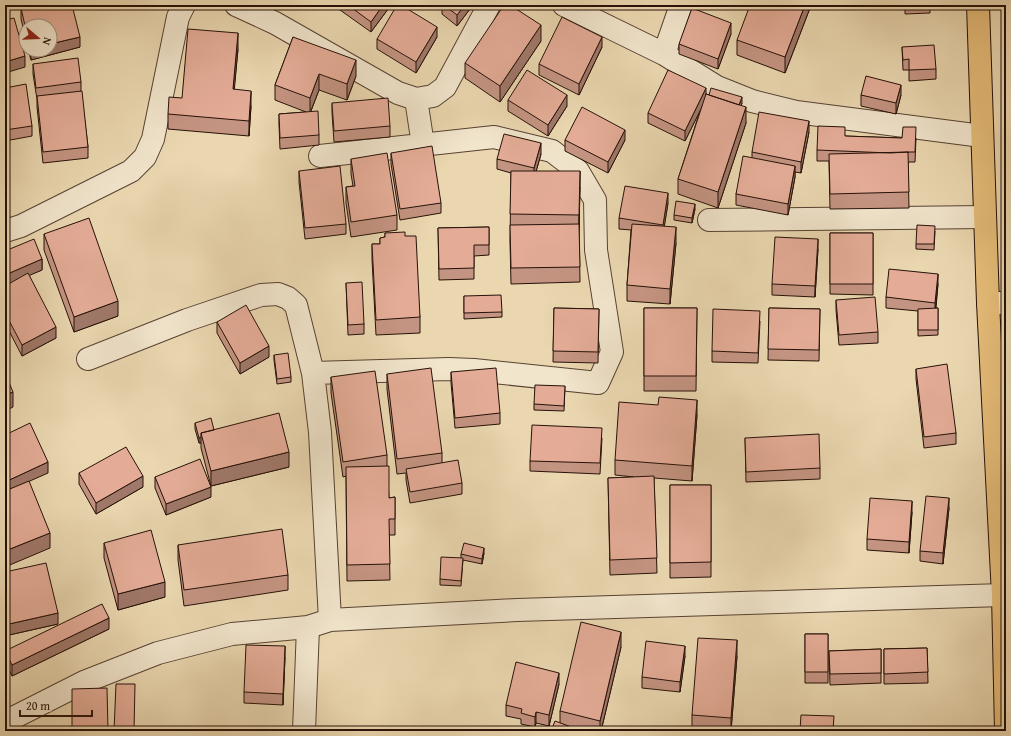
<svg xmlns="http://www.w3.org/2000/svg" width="1011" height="736" font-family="'Gentium Book Plus',serif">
	<rect width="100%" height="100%" fill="#ead7b0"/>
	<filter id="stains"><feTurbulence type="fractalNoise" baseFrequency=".005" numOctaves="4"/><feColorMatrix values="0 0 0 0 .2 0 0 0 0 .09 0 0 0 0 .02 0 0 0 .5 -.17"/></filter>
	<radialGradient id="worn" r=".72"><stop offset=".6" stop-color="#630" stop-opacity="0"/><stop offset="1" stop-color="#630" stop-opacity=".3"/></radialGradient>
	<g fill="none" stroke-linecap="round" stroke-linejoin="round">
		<g stroke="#574232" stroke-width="24">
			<path id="minor" d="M236 5 275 23 398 93 416 99 433 96 445 87 489 5
				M564 5 664 54 717 87 752 101 796 112 982 136
				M664 54 681 5
				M416 99 423 145
				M709 220 985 217
				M5 231 21 226 131 171 145 157 153 139 178 17 184 5
				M988 303H1006
				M88 359 187 320 261 295 278 294 288 298 296 305 313 373 320 432 330 620
				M313 373 449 369 474 370 598 383 612 352 596 250 595 200 578 171 552 151 494 137 320 156
				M5 722 84 682 158 653 232 634 308 627 330 620 517 610 1003 595
				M304 731 308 627"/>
		</g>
		<g stroke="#261108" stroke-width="24">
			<path id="major" d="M978 5 988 303 1003 595 1006 731"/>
		</g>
		<use href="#minor" stroke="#f1e5cc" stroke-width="22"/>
		<use href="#major" stroke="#e5bc78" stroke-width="22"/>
	</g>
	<path fill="#c49482" stroke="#261108" d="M333 5H391L371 32Z
		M442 5H473L457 26 442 14Z
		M643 5H652L651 8Z
		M810 5V8L785 73 737 55V40Z
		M905 5H930V13L905 14Z
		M21 8 80 47 31 60 28 50H50L26 26V40L21 19Z
		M731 34 718 69 679 54V44Z
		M293 37 356 76 347 100 319 90 311 111 319 135V145L280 149 279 125V114L306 112 275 100V85Z
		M437 37 416 73 377 49V39Z
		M541 41 500 102 465 78V63Z
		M602 47 579 95 539 75V64Z
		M902 47 936 69V79L909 81V70H903Z
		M238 49 234 89 251 106 249 136 168 129V114L182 98Z
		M33 64 81 82V91L88 147V158L43 163 37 107V99L33 74Z
		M5 88 32 126V136L5 141Z
		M706 94 742 103 741 106 746 123 718 208 678 194V179L700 111 685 141 648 123V113Z
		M861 95H901L896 114 861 106Z
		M508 100 567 106 548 136 508 111Z
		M332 103 390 126V137L334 142 332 113Z
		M809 132 801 173 795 172V177L788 215 736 205V194L752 158V152Z
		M845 136 902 138H916L915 162H908L909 208 830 209 829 161H817V150Z
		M565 140H625L608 173 565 151Z
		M391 153 441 203V213L400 220 391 164Z
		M541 154 536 171 580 187 579 224 580 282 511 284 510 241 511 173 497 169V159Z
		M351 159 397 215V230L351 237 346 203V187L353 186 351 174Z
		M299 171 346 224V234L305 239 299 182Z
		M668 203 664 227 676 243 670 304 627 301V285L631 230 619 229V218Z
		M695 209 692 223 674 220V215Z
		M489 227V255L474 256V279L439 280 438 228Z
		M935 231 934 250 916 249V244Z
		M385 233 405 236 420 317V333L376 335 372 260V244H380V238L385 237Z
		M830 233H873V295L830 294Z
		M44 234 118 316 74 332 44 250Z
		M818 249 815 297 772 295V284Z
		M42 259V270L29 275 56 338 22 356 5 323V286Z
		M346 283 364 324V334L348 335Z
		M938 284 936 308H938V335L918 336V311L886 308V297Z
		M464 296 502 312V317L464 319Z
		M836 300 878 332V343L839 345 836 310Z
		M554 308 599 309 598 363 553 362Z
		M644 308H697L696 391H644Z
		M769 308 820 309 819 361 768 360Z
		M760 321 758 363 712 362V351Z
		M217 322 269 357 240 374 217 333Z
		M274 355 291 377V382L277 384 274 360Z
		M916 369 956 433V444L924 448 916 379Z
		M451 372 500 413V424L455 428 451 383Z
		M387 374 442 453V463L462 483V494L410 503 406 480V473L397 474 387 389Z
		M331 377 387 455V466L389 498 395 497V535H389L390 580 347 581 346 476 343 477 331 393Z
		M565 386 564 411 534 410V404Z
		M697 415 692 481 654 478 657 573 610 575 608 478 634 477 615 475V460Z
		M195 423 214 430 289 467 211 486 201 448V443H199L195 429Z
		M602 438 600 474 530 471V461Z
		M745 438 820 468V479L746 482Z
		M79 473 143 487 96 514 79 484Z
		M155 477 211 497 166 515 155 488Z
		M670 485H711V577L670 578Z
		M949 508 943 564 920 561V551Z
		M912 512 909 553 867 550V539Z
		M104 543 165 597 118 610 104 558Z
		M178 545 288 575V590L184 606 178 560Z
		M484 553 482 564 463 560 461 586 440 585V579L461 558V554Z
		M5 572 58 624 9 635 5 616Z
		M109 629 12 676 5 661V651Z
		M805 634H828V683H805Z
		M621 647 601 731 577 730V731L560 723V711Z
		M927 648 928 683 884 684V649Z
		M881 649V683L830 685 829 651Z
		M685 656 680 692 642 688V677Z
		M737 656 731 731H692V715Z
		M285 657 283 705 244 703V692Z
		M559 684 549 726 536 723 535 727 521 724V719L506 716V705Z"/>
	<path fill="#a0786a" stroke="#261108" d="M383 5H391L371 32V22Z
		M465 5H473L457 26V15Z
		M805 5H810V8L785 73V57Z
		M731 23V34L718 69V59Z
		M541 25V41L500 102V86Z
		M437 27V37L416 73V62Z
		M238 33V49L233 104V89Z
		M80 37V47L31 60V50H50V44Z
		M602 37V47L579 95V84Z
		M25 56V67L5 73V62Z
		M356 60V76L347 100V84Z
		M319 74V90L310 113V98Z
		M901 85V95L896 114V103Z
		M706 88V99L685 141V131Z
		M251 91V106L249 136V121Z
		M567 95V106L548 136V125Z
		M742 97V103L737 118V112Z
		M746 107V123L718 208V192Z
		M809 121V132L801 173V162Z
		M625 130V140L608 173V162Z
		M541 143V154L534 179V168Z
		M795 166V177L788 215V204Z
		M580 171V187L579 231V215Z
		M668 193V203L663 235V225Z
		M695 204V209L692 223V218Z
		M676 227V243L670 304V289Z
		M818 239V249L815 297V286Z
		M42 259V270L5 286V275Z
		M938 274V284L935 313V303Z
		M118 301V316L74 332V317Z
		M56 327V338L22 356V345Z
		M269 346V357L240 374V363Z
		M13 392V407L5 411V395Z
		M697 400V415L692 481V466Z
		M201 437V443H199V438Z
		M289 452V467L211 486V471Z
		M48 462V473L5 492V482Z
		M143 476V487L96 514V503Z
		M211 487V497L166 515V504Z
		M949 498V508L943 564V553Z
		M912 501V512L909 553V542Z
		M50 533V548L5 567V551Z
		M484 548V553L482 564V559Z
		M165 582V597L118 610V594Z
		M58 613V624L9 635V624Z
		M109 618V629L12 676V665Z
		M621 632V647L601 731H600V721Z
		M737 640V656L731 731V718Z
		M285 646V657L283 705V694Z
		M685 646V656L680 692V682Z
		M559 673V684L549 726V715Z
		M536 712V723L535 727V717Z"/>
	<path fill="#e4ac97" stroke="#261108" d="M34 5H72L80 37 50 44V26H26V30L21 8Z
		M348 5H383L371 22Z
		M397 5H401L437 27 416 62 377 39Z
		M444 5H465L457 15Z
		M504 5H510L541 25 500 86 465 63Z
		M750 5H805L785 57 737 40Z
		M692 8 731 23 718 59 679 44Z
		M562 17 602 37 579 84 539 64Z
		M14 18 25 56 5 62V20Z
		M188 29 238 33 233 89 251 91 249 121 168 114 169 97 182 98Z
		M293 37 356 60 347 84 319 74 310 98 275 85Z
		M934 45 936 69 909 70V59L903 60 902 47Z
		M78 58 81 82 36 88 33 64Z
		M527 70 567 95 548 125 508 100Z
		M668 70 706 88 685 131 648 113Z
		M866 76 901 85 896 103 861 95Z
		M26 84 32 126 5 130V88Z
		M711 88 742 97 739 105 709 95Z
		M82 91 88 147 43 152 37 96Z
		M706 94 746 107 718 192 678 179Z
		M388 98 390 126 334 131 332 103Z
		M582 107 625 130 608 162 565 140Z
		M318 111 319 135 280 138 279 114Z
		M759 112 809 121 801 162 752 152Z
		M818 126 845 127V136L902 138 903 127H916L915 152H908V153V152L890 153 817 150Z
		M504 134 541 143 534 168 497 159Z
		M432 146 441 203 400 209 391 153Z
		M908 152 909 192 830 194 829 154Z
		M387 153 397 215 351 222 346 187 355 186 351 159Z
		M743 156 795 166 788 204 736 194Z
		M340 166 346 224 305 228 299 171Z
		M511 171H580L579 215 510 214Z
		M625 186 668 193 663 225 619 218Z
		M676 201 695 204 692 218 674 215Z
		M89 218 118 301 74 317 44 234Z
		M579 224 580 267 511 268 510 225Z
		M632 224 676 227 670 289 627 285Z
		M917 225 935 226 934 244H916Z
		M489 227V245H474V268L439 269 438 228Z
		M405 232V236H416L420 317 376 320 372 244H380V238L385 237V233Z
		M830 233H873V284H830Z
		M775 237 818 239 815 286 772 284Z
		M34 239 42 259 5 275V251Z
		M889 269 938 274 935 303 886 297Z
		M28 273 56 327 22 345 5 313V286Z
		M362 282 364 324 348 325 346 283Z
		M501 295 502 312 464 313V296Z
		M875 297 878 332 839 335 836 300Z
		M246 305 269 346 240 363 217 322Z
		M554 308 599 309 598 352 553 351Z
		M644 308H697L696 376H644Z
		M769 308 820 309 819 350 768 349Z
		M938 308V330H918V309Z
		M713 309 760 311 758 353 712 351Z
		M288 353 291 377 277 379 274 355Z
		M947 364 956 433 924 437 916 369Z
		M431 368 442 453 397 459 387 374Z
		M496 368 500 413 455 418 451 372Z
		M375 371 387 455 343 462 331 377Z
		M5 373 13 392 5 395Z
		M535 385 565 386 564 406 534 404Z
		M659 397 697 400 692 466 615 460 619 402 658 405Z
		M279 413 289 452 211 471 201 433Z
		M211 418 214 430 201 433V437L199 438 195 423Z
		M30 423 48 462 5 482V435Z
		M532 425 602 428 600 463 530 461Z
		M819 434 820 468 746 472 745 438Z
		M126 447 143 476 96 503 79 473Z
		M200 459 211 487 166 504 155 477Z
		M458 460 462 483 410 492 406 469Z
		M389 466V498L395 497V519H389L390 564 347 565 346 467Z
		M654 476 657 558 610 560 608 478Z
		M29 481 50 533 5 551V491Z
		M670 485H711V562L670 563Z
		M926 496 949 498 943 553 920 551Z
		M870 498 912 501 909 542 867 539Z
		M282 529 288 575 184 590 178 545Z
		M151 530 165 582 118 594 104 543Z
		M464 543 484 548 482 559 461 554Z
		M441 557 463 558 461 581 440 579Z
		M46 563 58 613 9 624 5 605V572Z
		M102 604 109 618 12 665 5 651Z
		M581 622 621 632 600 721 560 711Z
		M805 634H828V672H805Z
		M698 638 737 640 731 718 692 715Z
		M646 641 685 646 680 682 642 677Z
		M246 645 285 646 283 694 244 692Z
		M927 648 928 672 884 674V649Z
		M881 649V673L830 674 829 651Z
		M516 662 559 673 549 715 536 712 535 717 521 713 522 709 506 705Z
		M116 684H135L134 731H114Z
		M107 688 108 731H72V689Z
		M801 715 834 716 833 731 800 730Z
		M555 721 577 729V731H551Z
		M841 729 901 731H841Z
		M260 730 270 731H259Z"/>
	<rect width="1011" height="736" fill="none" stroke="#ead7b0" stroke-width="20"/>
	<rect x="6" y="6" width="999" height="724" fill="none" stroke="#261108" stroke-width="2"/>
	<rect x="10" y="10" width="991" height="716" fill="none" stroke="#261108"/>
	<g transform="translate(38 38) rotate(109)"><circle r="19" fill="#f1e5cc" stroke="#a0907e"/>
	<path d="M0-3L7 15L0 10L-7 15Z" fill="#8f2418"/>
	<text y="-6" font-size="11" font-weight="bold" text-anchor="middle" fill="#261108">N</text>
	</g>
	<path d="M20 710v6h72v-6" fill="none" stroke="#261108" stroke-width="2"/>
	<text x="26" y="710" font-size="12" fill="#261108" stroke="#f1e5cc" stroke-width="3" paint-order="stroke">20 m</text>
	<rect width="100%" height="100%" filter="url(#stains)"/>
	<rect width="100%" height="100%" fill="url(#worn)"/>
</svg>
